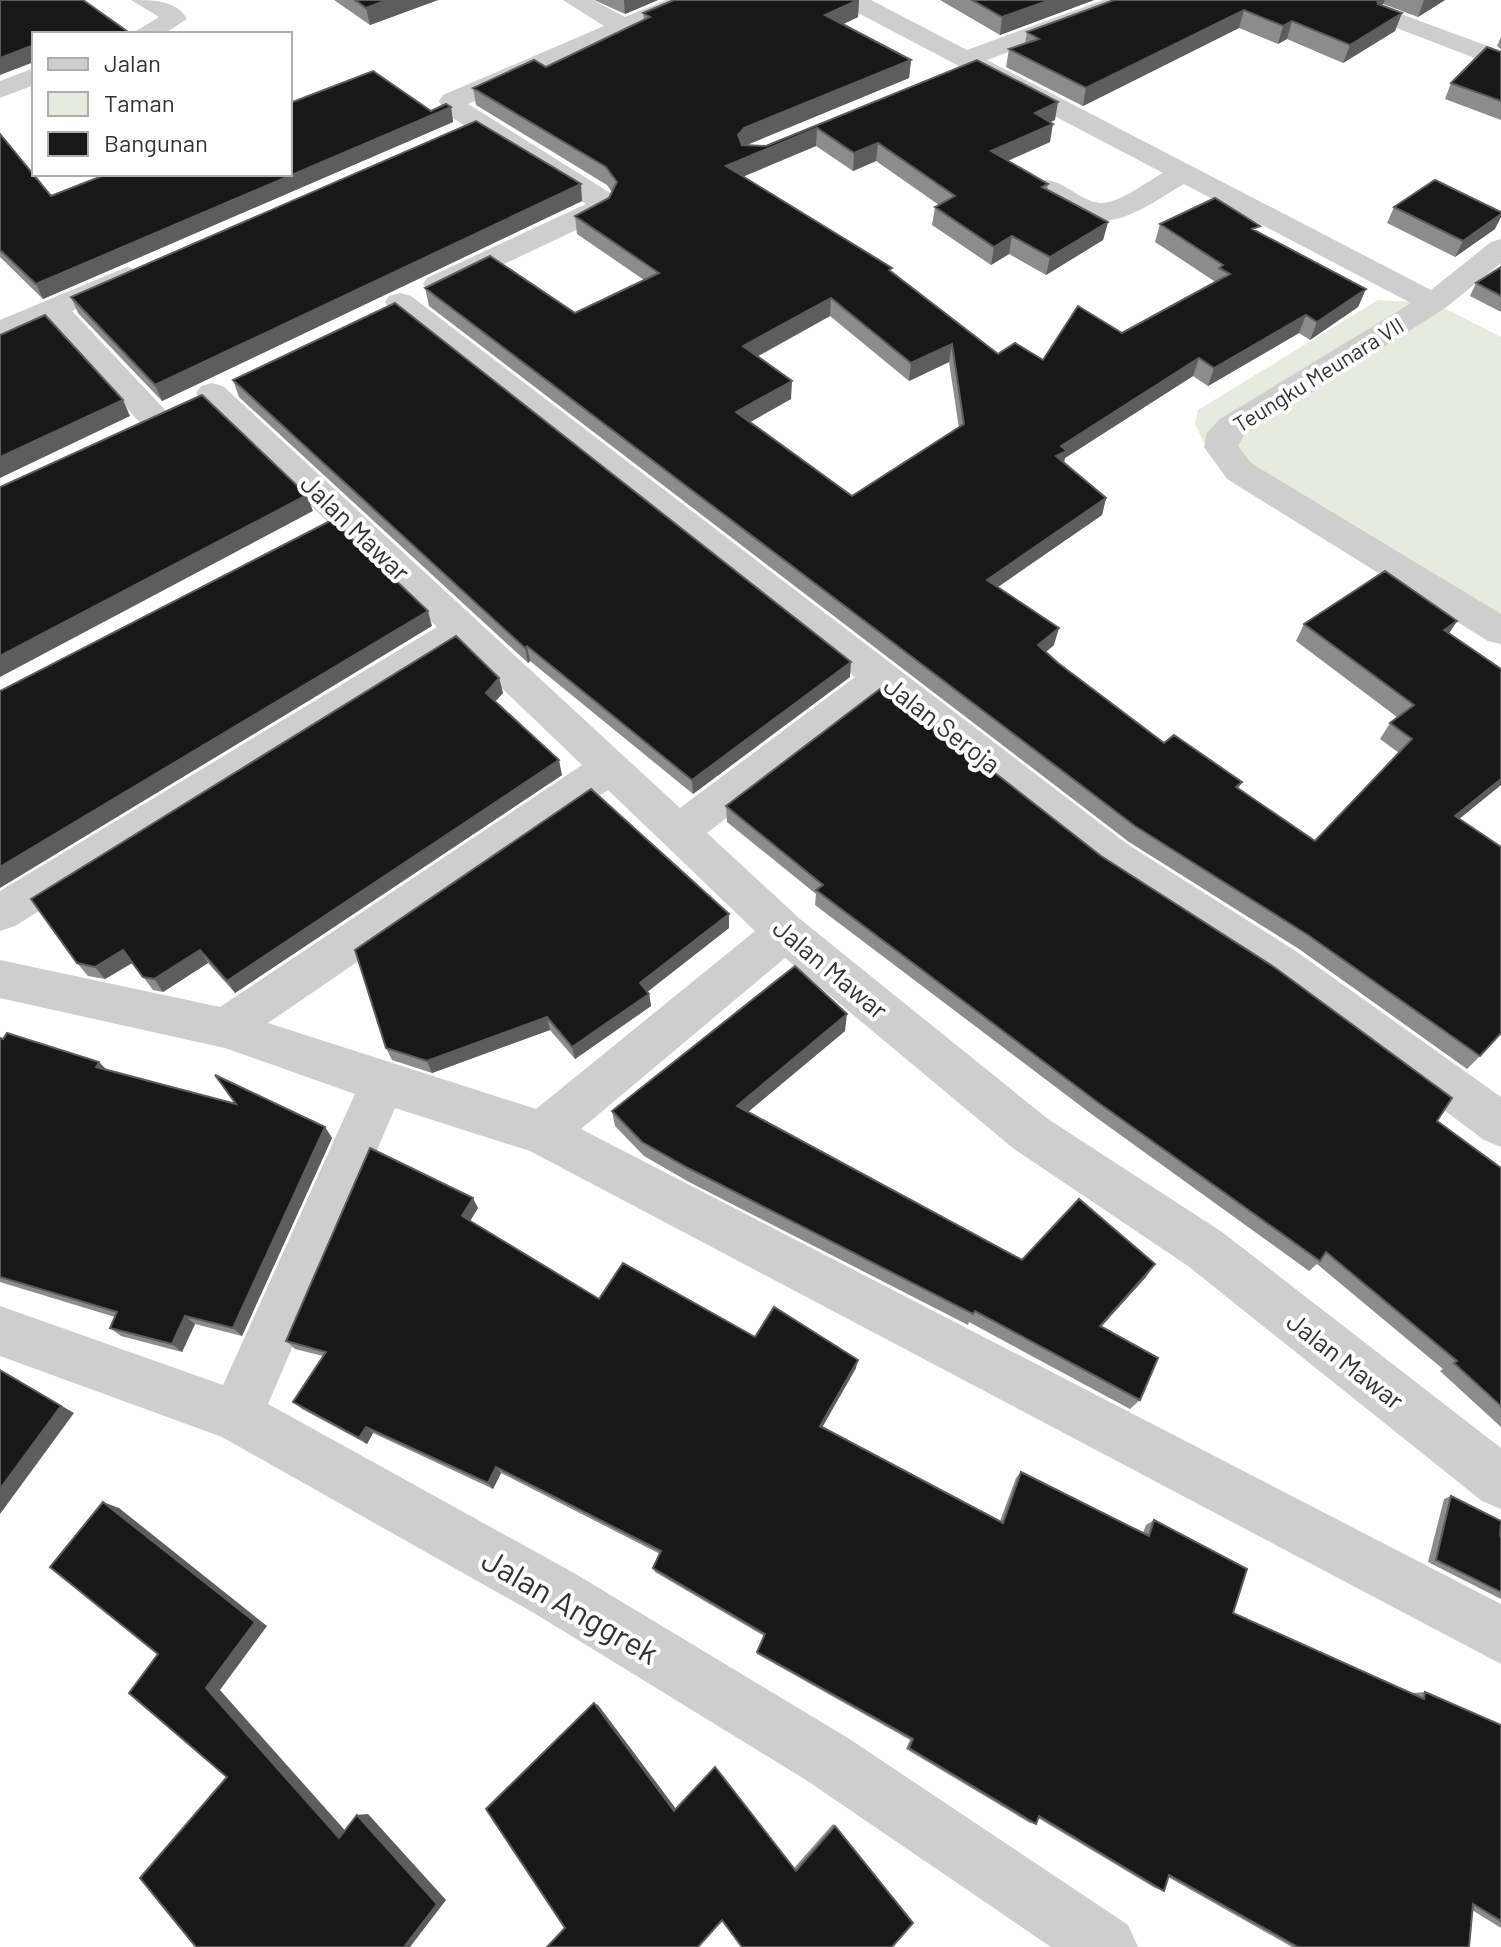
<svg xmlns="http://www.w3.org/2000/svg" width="1501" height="1947" font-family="Barlow,sans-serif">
	<rect width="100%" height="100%" fill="#fff"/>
	<path fill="#e7eade" d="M1378 300 1434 303 1501 337V622L1304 507 1204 443 1195 424 1198 410Z"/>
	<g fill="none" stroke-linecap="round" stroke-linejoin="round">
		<path fill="#cecece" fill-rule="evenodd" d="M131 0C152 0 177 0 187 19L164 34H131L159 17Z
			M563 0H593L625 17 666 0H699L696 5 468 104 612 194 616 200 608 215 449 290H427L423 284 427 278 586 204 445 113 439 101 443 95 604 26Z
			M840 0H871L967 50 1103 0H1138L1135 5 987 60 1431 290 1491 242 1501 239V263L1444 309 1244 435 1238 446 1251 463 1501 614V644L1488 641 1227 479 1204 447 1207 433 1220 419 1411 303 1184 184C1156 200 1120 229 1086 219 1069 214 1052 202 1036 193L1032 187 1036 181C1062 175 1076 201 1100 203 1119 204 1146 182 1163 173L843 5Z
			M1382 7 1501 51V68L1373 19 1370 14Z
			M34 68V85L0 98V81Z
			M127 267 138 270 142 276 138 282 72 311 168 413 172 420 168 427 156 431 144 427 48 322 0 341V320Z
			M400 293 411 296 1127 844 1297 952 1501 1097V1147L1484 1140 1267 978 1097 868 882 698 707 833 800 919 1048 1119 1222 1232 1501 1448V1509L1482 1501 1188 1266 1014 1149 785 958 581 1129 1501 1604V1664L530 1151 395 1108 268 1404 574 1573 848 1738 1128 1925 1138 1947H1051L806 1780 534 1613 222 1437 0 1356V1306L223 1385 355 1094 225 1048 0 998V960L220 1007 582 765 460 648 15 926 0 931V891L437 627 201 400 196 393 201 386 212 383 223 386 680 808 855 677 389 308 385 302 389 296ZM608 790 755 931 536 1109 268 1023Z"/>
	</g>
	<path fill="#8c8c8c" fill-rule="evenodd" d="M334 0H438L370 25Z
		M594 0H658L625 14Z
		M674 0H859L858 17 843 24 911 60 909 78 747 145 766 146 977 60 1055 120 1050 122V142L1008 161 1048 184 1047 190 1108 222 1103 240 1046 275 1009 254 991 265 932 225 935 207 939 205 876 161 853 171 816 146 743 176 892 272 998 354 1043 360 1122 333 1214 283V281L1155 242 1160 224 1258 232 1366 289 1358 307 1310 340 1299 333 1208 386 1193 376 1065 458 1064 463 1106 498 1102 515 998 587 1054 645 1046 652 1058 663 1164 743 1242 782 1238 789 1315 841 1399 753 1380 739 1390 723 1397 717 1296 641 1304 624 1457 621 1449 633 1501 669V785L1459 819 1480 1056 1467 1069 1299 949 1129 842 429 306 425 288 575 313 644 280 577 234 575 216 609 198 612 192 607 185 476 105 473 88 546 67 644 20 643 13ZM830 316 909 381 949 362 959 428 852 496 750 422 791 399 757 357Z
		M940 0H1094L1000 35Z
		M1114 0H1445L1418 17 1383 4 1381 5 1402 13 1395 31 1343 63 1287 39 1278 44 1239 28 1083 106 1006 67 1009 49 1025 43 1027 32Z
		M1501 37V49L1497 46Z
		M1501 52V120L1445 99 1451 83Z
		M451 107 453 122 43 299 0 257V134L51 196Z
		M582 201 162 401 78 313 71 297Z
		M1394 207 1495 229 1455 257 1387 223Z
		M1501 267V312L1470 296 1476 283Z
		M233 380 850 677 693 794 530 661 528 663 239 397Z
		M499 678 503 693 495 702 562 775 235 993 208 963 163 992 153 990 133 963 105 979 88 976 77 963Z
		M726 806 1437 1121 1501 1168V1427L1440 1371 1443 1369 1317 1264 1309 1271 1090 1113 815 905 816 894 727 822Z
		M729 928 647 992 649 994 651 1006 575 1059 550 1030 432 1073 392 1060 386 1048Z
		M845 1031 748 1112 1022 1260 1146 1277 1101 1326 1140 1400 1130 1409 969 1322 968 1325 689 1182 644 1156 615 1126 612 1111Z
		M0 1038 107 1070 325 1127 332 1138 242 1336 195 1324 182 1352 121 1336 110 1328 115 1317 0 1282Z
		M478 1208 470 1221 599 1299 755 1337 856 1368 822 1427 1000 1521 1016 1478 1021 1472 1143 1533 1146 1525 1154 1520 1233 1613 1412 1693 1425 1692 1501 1725V1928L1472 1910 1469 1947H1292L1168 1877 1164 1891 1155 1888 1038 1818 1036 1824 1030 1823 906 1749 910 1740 757 1654 764 1636 655 1572 653 1568 660 1554 501 1473 493 1489 373 1433 367 1444 302 1409 293 1402 323 1356 295 1349 286 1341Z
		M1451 1496 1501 1537V1599L1428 1562 1444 1499Z
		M598 1705 676 1809 716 1767 794 1868 833 1824 835 1826 892 1947 722 1920 565 1928Z"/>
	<path fill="#5d5d5d" d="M387 0H438L370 25 366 8Z
		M624 0H658L625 14Z
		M858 0H859L858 17 825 33V15Z
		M1050 0H1094L1000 35 1002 17Z
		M1372 0H1385L1383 4 1368 11Z
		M1424 0H1445L1418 17Z
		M1244 10 1239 28 1083 106 1086 88Z
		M1402 13 1395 31 1343 63 1350 45Z
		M1292 21 1287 39 1278 44 1283 26Z
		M34 45V62L0 75V58Z
		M911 60 909 78 744 146 738 135 744 128Z
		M1058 102 1055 120 1032 131 1035 113Z
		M451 107 453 122 43 299 36 284Z
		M1053 124 1050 142 988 169 991 151Z
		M817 128 816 146 726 184V166Z
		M878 143 876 161 853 171 854 153Z
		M581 184 582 201 162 401 155 385Z
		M1501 214V217L1495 229 1455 257 1463 241Z
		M1108 222 1103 240 1046 275 1050 257Z
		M1012 236 1009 254 991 265 994 247Z
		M1366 289 1358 307 1310 340 1317 322Z
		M831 298 830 316 743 364V346Z
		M1306 315 1299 333 1208 386 1214 368Z
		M952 344 949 362 909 381 911 363Z
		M1199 358 1193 376 1065 458 1062 469 1056 456 1061 446Z
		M792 381 791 399 736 430V412Z
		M123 400 130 416 0 478V457Z
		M307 495 313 511 0 677V656Z
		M1106 498 1102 515 983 597 987 580Z
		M428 611 432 626 0 888V867Z
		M1457 621 1446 638 1444 630Z
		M1059 628 1054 645 1033 662 1038 645Z
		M527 646 530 661 528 663 525 648Z
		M851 662 850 677 693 794 692 780Z
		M499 678 503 693 489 708 486 693Z
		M559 760 562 775 235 993 227 981Z
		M1501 779V785L1444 831 1455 816Z
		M729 914V928L642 996 640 983Z
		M123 950 133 962 105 979 95 967Z
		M200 950 208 963 163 992 154 979Z
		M649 994 651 1006 575 1059 572 1047Z
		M847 1014 845 1031 737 1121V1106Z
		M547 1017 550 1030 432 1073 427 1061Z
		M99 1062 110 1073 96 1067Z
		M325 1127 332 1138 242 1336 233 1328Z
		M473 1198 478 1208 467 1226 462 1216Z
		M1155 1264 1146 1277 1092 1337 1100 1326Z
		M185 1316 195 1324 182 1352 172 1344Z
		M858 1360 856 1368 819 1433 820 1426Z
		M0 1370 74 1413 0 1514Z
		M366 1427 373 1433 367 1444 359 1438Z
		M496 1467 501 1473 493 1489 488 1483Z
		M103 1502 119 1508 267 1626 220 1690 350 1836 339 1838 206 1688Z
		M594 1703 598 1705 676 1809 674 1811Z
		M368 1814 446 1900 410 1947H404L357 1815Z"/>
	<path fill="#181818" stroke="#5d5d5d" stroke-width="2" fill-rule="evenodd" d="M0 0H83L131 34H34V45L0 58Z
		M355 0H387L366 8Z
		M674 0H858L825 15 911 60 744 128 738 135 742 145 766 146 977 60 1058 102 1035 113 1053 124 991 151 1048 184 1042 187 1108 222 1050 257 1012 236 994 247 935 207 955 196 878 143 854 153 817 128 726 166 892 268 889 270 998 354 1015 343 1043 360 1078 306 1122 333 1230 274 1219 268 1223 265 1160 224 1215 198 1260 226 1252 229 1366 289 1317 322 1306 315 1214 368 1199 358 1061 446 1067 451 1056 456 1106 498 987 580 1059 628 1038 645 1058 663 1164 743 1174 735 1242 782 1236 787 1315 841 1412 739 1390 723 1414 705 1304 624 1385 571 1457 621 1444 630 1501 669V779L1455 816 1501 847V1033L1480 1056 1308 935 1135 826 425 288 490 256 575 313 659 273 575 216 609 198 617 182 606 167 473 88 534 60 546 67 650 17 643 13ZM831 298 911 363 952 344 964 424 852 496 736 412 792 381 743 346Z
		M972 0H1050L1002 17Z
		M1114 0H1377L1378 4 1402 13 1350 45 1292 21 1283 26 1244 10 1086 88 1009 49 1039 39 1027 32Z
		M1487 47 1501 52V101L1451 83Z
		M373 71 431 111 446 104 451 107 36 284 0 250V134L51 196 107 174H290V103Z
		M476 121 581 184 155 385 71 297Z
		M1435 180 1501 212V214L1463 241 1394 207Z
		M1501 267V296L1476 283Z
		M395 303 851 662 692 780 527 646 525 648 233 380Z
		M45 315 123 400 0 457V335Z
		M202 395 307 495 0 656V487Z
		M332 520 428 611 0 867V691Z
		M456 636 499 678 486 693 559 760 227 981 200 950 154 979 143 977 123 950 95 967 77 963 31 899Z
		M884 686 1101 856 1274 967 1452 1098 1437 1121 1501 1168V1406L1454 1363 1457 1361 1326 1252 1320 1261 1096 1101 816 890 823 885 726 806Z
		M591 789 729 914 640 983 649 994 572 1047 547 1017 427 1061 386 1048 355 950Z
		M795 966 847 1014 737 1106 1022 1260 1079 1199 1155 1264 1100 1326 1158 1358 1140 1400 975 1311 973 1314 688 1168 642 1142 612 1111Z
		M7 1033 99 1062 96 1067 236 1104 215 1075 325 1127 233 1328 185 1316 172 1344 110 1328 117 1312 0 1277V1038L3 1039Z
		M370 1148 473 1198 462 1216 599 1299 623 1263 755 1337 774 1307 858 1360 820 1426 1003 1523 1021 1472 1149 1536 1154 1520 1247 1569 1233 1613 1424 1699 1425 1692 1501 1725V1921L1473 1904 1469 1947H1298L1169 1875 1164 1891 1039 1816 1036 1824 909 1748 913 1739 757 1652 765 1634 653 1568 661 1551 496 1467 488 1483 366 1427 359 1438 293 1402 326 1352 286 1341Z
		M0 1370 61 1406 0 1489Z
		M1451 1496 1501 1521 1500 1536 1501 1537V1592L1436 1560Z
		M103 1502 255 1622 206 1688 339 1838 357 1815 437 1904 404 1947H196L140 1878 227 1777 129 1693 158 1654 50 1567Z
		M594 1703 674 1811 715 1767 796 1871 835 1826 913 1923 892 1947H742L722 1920 698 1947H547L565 1928 486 1809Z"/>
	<g text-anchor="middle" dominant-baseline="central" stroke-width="8" stroke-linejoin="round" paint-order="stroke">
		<g font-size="22" fill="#313131" stroke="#fff">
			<text transform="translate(1318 374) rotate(-32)">Teungku Meunara VII</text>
		</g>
		<g font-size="26" fill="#313131" stroke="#fff">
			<text transform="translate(356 527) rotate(44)">Jalan Mawar</text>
			<text transform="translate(943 724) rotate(38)">Jalan Seroja</text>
			<text transform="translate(831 968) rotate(40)">Jalan Mawar</text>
			<text transform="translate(1346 1360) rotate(38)">Jalan Mawar</text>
		</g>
		<g font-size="32" fill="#313131" stroke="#fff">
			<text transform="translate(571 1605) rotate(30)">Jalan Anggrek</text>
		</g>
	</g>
	<rect x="32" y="32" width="260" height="144" fill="#ffffff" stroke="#adadad" stroke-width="2"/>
	<rect x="48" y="58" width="40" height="12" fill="#cecece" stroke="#adadad" stroke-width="2"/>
	<text x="104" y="72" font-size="24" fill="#313131">Jalan</text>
	<rect x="48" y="92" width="40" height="24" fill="#e7eade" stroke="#adadad" stroke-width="2"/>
	<text x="104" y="112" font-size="24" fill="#313131">Taman</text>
	<rect x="48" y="132" width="40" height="24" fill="#181818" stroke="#adadad" stroke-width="2"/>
	<text x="104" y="152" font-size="24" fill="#313131">Bangunan</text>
</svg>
